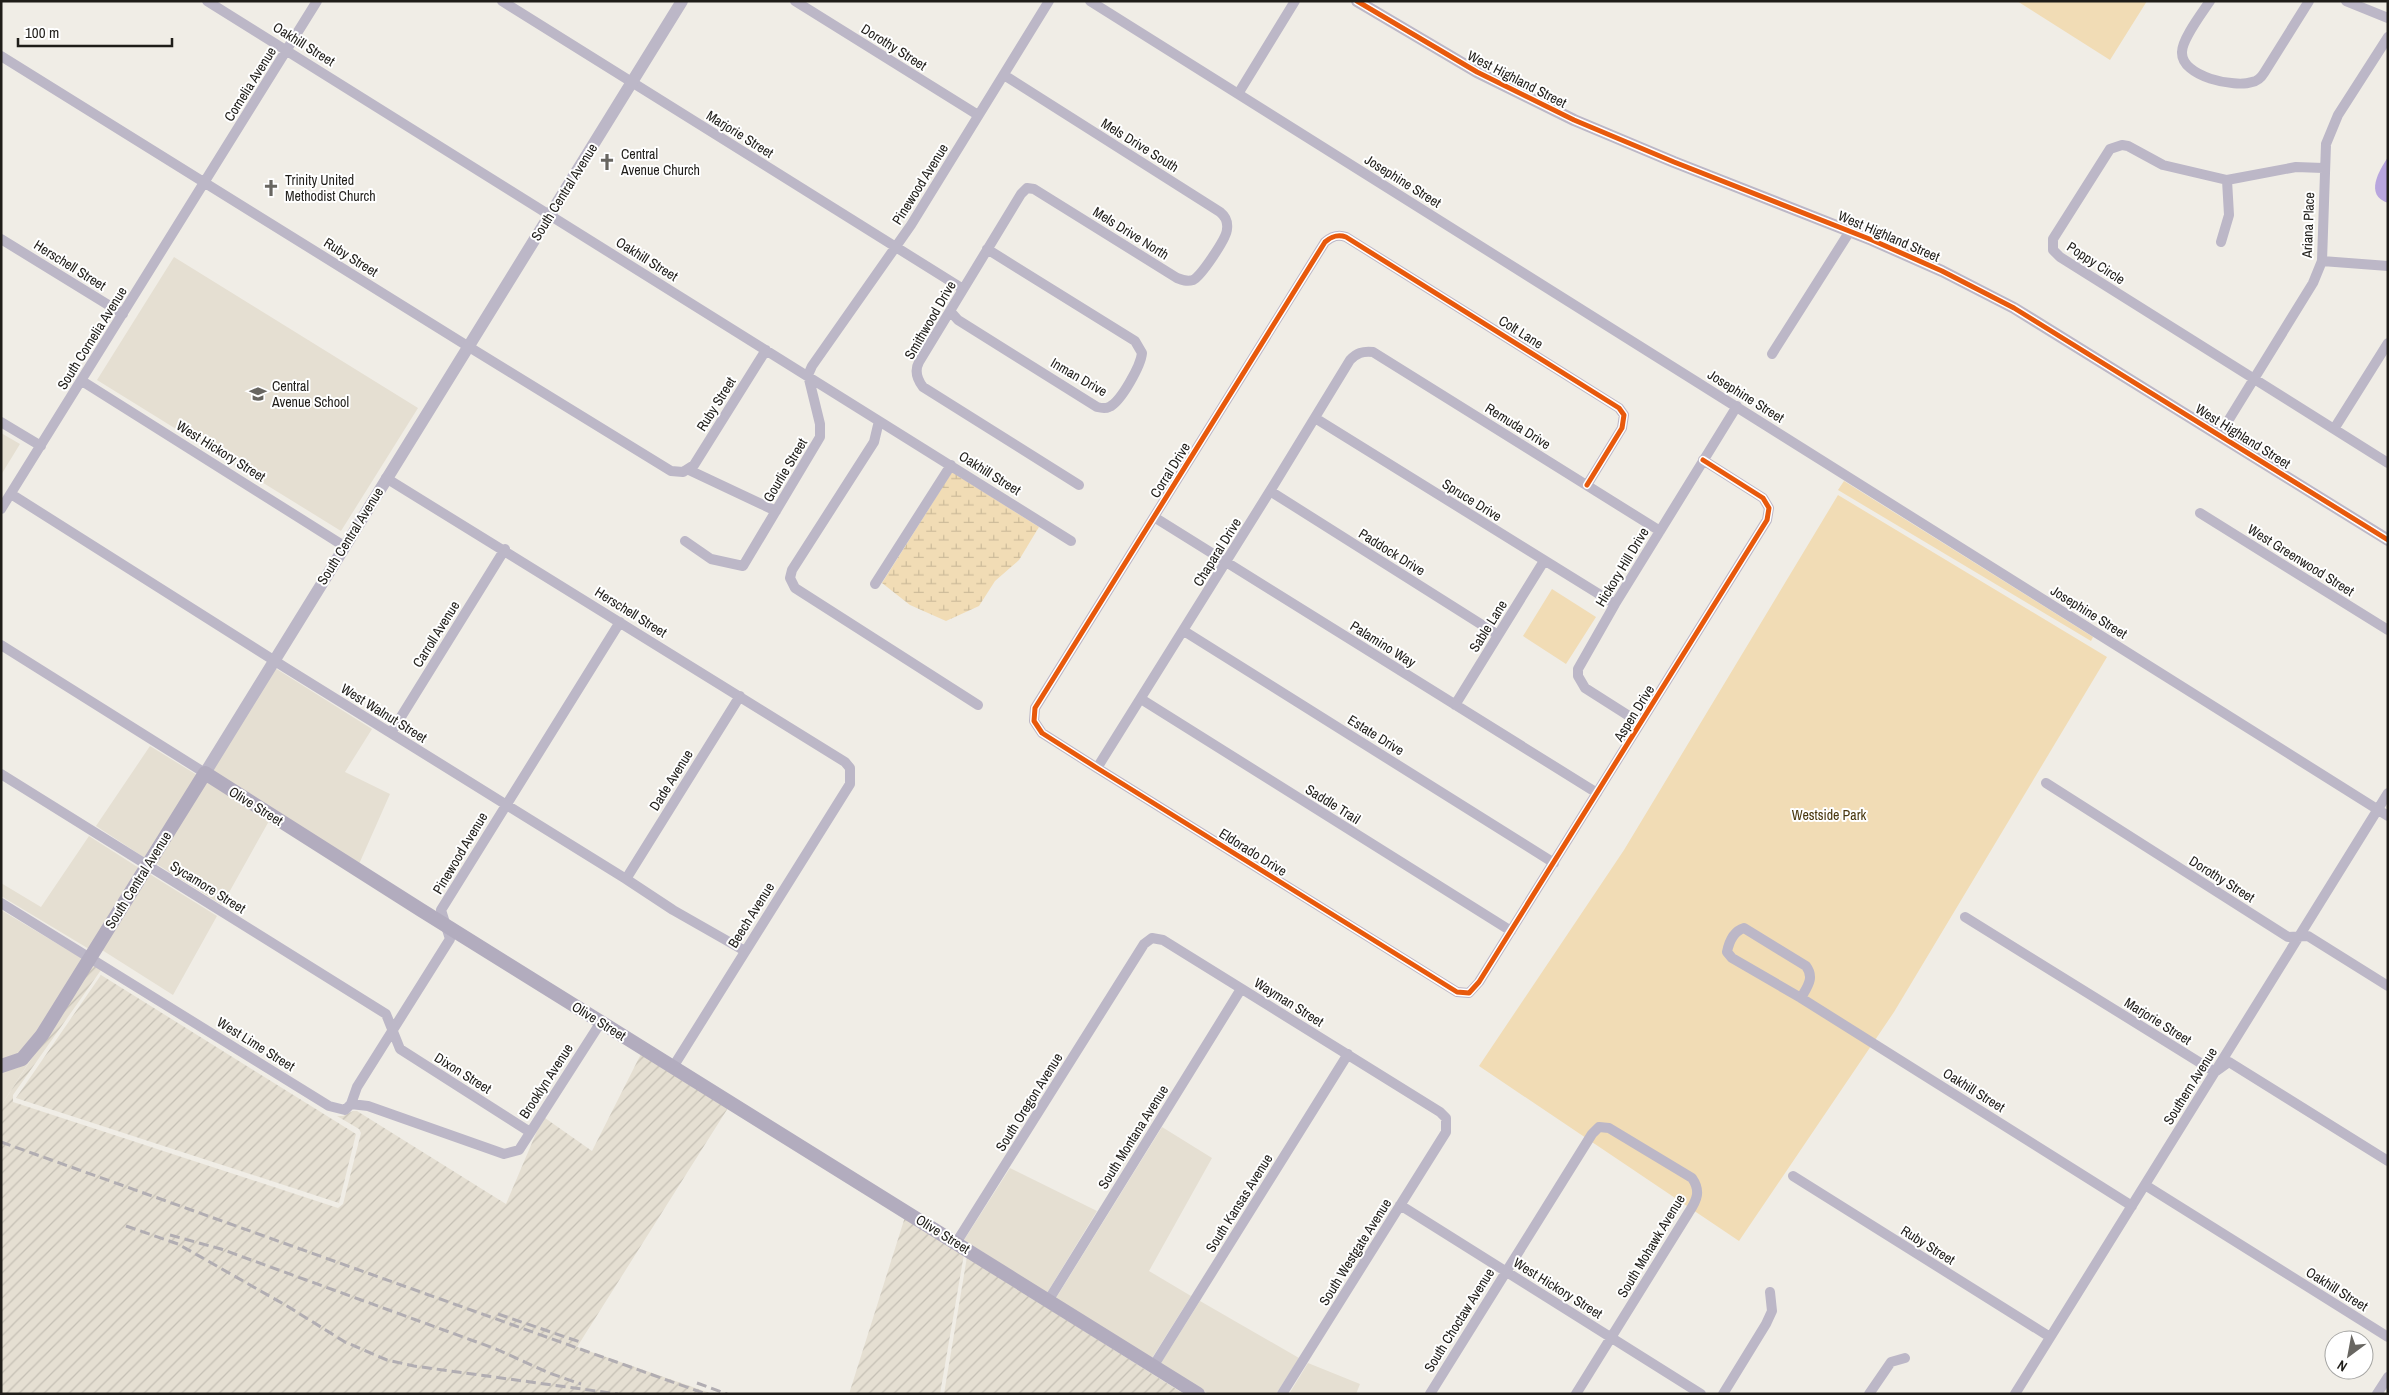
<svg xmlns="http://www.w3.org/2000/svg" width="2389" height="1395" font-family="'Archivo Narrow',sans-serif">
	<defs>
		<pattern id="industrial-furrows" width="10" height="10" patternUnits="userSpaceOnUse" patternTransform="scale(1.25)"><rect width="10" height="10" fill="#e5dfd2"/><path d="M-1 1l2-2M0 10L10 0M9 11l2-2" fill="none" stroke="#c4bfb4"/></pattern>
		<pattern id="wetland-marsh" width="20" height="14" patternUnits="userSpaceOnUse" patternTransform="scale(1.25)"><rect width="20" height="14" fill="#f1dcb5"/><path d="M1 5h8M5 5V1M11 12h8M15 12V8" fill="none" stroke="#cebc9b"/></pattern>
	</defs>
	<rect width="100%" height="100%" fill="#f0ede6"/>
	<path fill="#e5dfd2" d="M174 257 418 408 341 531 97 380Z
		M1 433 20 444 1 475Z
		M275 668 372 729 345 772 390 794 359 864 212 771Z
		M150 746 197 775 145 858 96 826Z
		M206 781 269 821 222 905 155 863Z
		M89 836 139 868 89 949 1 896V883L41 907Z
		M148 873 217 916 173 995 102 950Z
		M1 910 83 959 38 1032 19 1054 1 1060Z
		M38 1048 1 1106V1071L18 1068Z
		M1162 1127 1212 1158 1149 1271 1191 1296 1152 1358 1056 1298Z
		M1010 1168 1097 1211 1047 1293 964 1240Z
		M1200 1301 1299 1358 1276 1394H1209L1161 1363Z
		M1308 1363 1360 1384 1356 1394H1289Z"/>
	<path fill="url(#industrial-furrows)" d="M92 965 101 970 13 1095V1102L338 1208 343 1204 361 1133 359 1129 337 1116H343L353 1111H357L506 1204 537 1131 545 1118 592 1151 641 1054 728 1108 577 1347 713 1394H1V1106Z
		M101 975 356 1134 339 1203 16 1098Z
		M905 1217 964 1254 940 1394H849Z
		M967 1257 1184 1394H944Z"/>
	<path fill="url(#wetland-marsh)" d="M952 472 1039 527 1019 560 995 581 979 606 946 621 910 605 882 583Z"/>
	<path fill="#f1dcb5" d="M2017 1H2147L2110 60Z
		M1844 481 2093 637 2091 641 1838 490Z
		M1838 495 2107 657 1894 1012 1739 1241 1479 1066 1624 850Z
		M1552 589 1596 617 1566 664 1523 636Z"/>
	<path fill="#b8a6de" d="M2388 157V203C2364 195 2379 171 2388 157Z"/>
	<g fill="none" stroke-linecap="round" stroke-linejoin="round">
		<path stroke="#bcb7c7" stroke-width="10" d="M207 1 1071 541
			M502 1 963 289
			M795 1 978 115
			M1090 1 2388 816
			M2210 1C2202 13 2182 39 2182 52 2181 77 2235 88 2252 82 2258 81 2261 78 2264 73L2309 1
			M2346 1 2388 18
			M1 56 461 342 671 471 683 472 694 465 766 350
			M1004 75 1220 212C1225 216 1228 222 1227 229 1227 238 1201 276 1193 280 1187 282 1182 280 1177 278L1034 189 1027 188 1021 194 919 362C914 371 917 379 923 387L1079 485
			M1238 94 1295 1
			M2323 168 2296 167 2227 180 2163 165 2128 146 2122 145 2110 149 2053 239V250L2060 257 2388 463
			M1 239 123 314
			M2221 242 2229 215 2227 180
			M2322 261 2388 266
			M950 311 958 320 1097 407C1101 408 1105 409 1109 407 1121 402 1141 365 1142 353L1135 341 987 249
			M1772 354 1850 231
			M82 381 344 546
			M1315 418 1615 604
			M879 421 874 442 792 570 790 578 795 588 978 705
			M1 422 41 446
			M2334 429 2388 343
			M2220 434 2313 283 2322 261 2326 144 2338 115 2388 37
			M689 470 776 511
			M386 478 845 762 850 768V784L673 1067
			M1587 485 1622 428 1624 415 1619 408 1346 237C1338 234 1332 236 1325 242L1035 708 1034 721 1042 733 1097 768 1457 992 1469 993 1479 982 1767 520 1769 508 1763 498 1703 460
			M1270 491 1498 635
			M11 494 286 668 626 879 673 910 745 951
			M1 509 317 1
			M2200 513 2388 630
			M1154 517 1597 793
			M685 541 711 559 743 566 820 437V424L808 375 812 366 911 225 1049 1
			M875 584 951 465
			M1184 631 1554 863
			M1 645 205 773
			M1141 699 1511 931
			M1455 705 1544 561
			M1640 723 1585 688 1578 676V669L1615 604 1737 406
			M391 733 505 549
			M1097 768 1270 491 1350 360C1357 353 1362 351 1373 352L1660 531
			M1 774 386 1014 400 1049 530 1132
			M2046 783 2288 937 2308 936 2388 986
			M626 879 740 696
			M1 903 329 1106 345 1110 351 1104 357 1087 450 939 441 910 620 622
			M1965 917 2215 1072 2229 1062 2388 1161
			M1801 998C1807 987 1815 978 1806 966L1744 928C1734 931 1729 942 1727 952L1732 958 1801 998 2132 1206
			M351 1104 368 1106 504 1154 519 1150 601 1022
			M1793 1176 2050 1337
			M2145 1185 2388 1337
			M1400 1205 1701 1394
			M956 1243 1144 944 1152 938 1163 940 1440 1112 1446 1118V1132L1282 1394
			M1048 1301 1241 989
			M1154 1365 1348 1054
			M1430 1394 1592 1134 1599 1127 1609 1128 1692 1178C1701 1191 1697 1200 1689 1212L1576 1394
			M1723 1394 1766 1324 1772 1311 1770 1292
			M1869 1394 1891 1362 1905 1358
			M2015 1394 2388 793
			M2377 1394 2388 1377"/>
		<path stroke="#bcb7c7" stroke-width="12" d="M1357 1 1477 72 1574 120 1674 162 1872 240 1942 271 2014 308 2388 540
			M205 773 682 1"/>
		<path stroke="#b2acbe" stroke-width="14" d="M1 1066 22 1059 42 1035 205 773 421 910 1198 1394"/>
		<path stroke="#b1adb2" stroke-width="3" stroke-dasharray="10 5" stroke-linecap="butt" d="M1 1142 706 1394
			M126 1226 178 1244 287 1306 345 1342 387 1360 414 1366 618 1394
			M170 1235 221 1249 496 1349 549 1373 581 1384
			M498 1314 583 1343
			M697 1383 727 1394"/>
		<g stroke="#fff" stroke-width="8">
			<path id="cycleway" d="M1357 1 1477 72 1574 120 1674 162 1872 240 1942 271 2014 308 2388 540
				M1587 485 1622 428 1624 415 1619 408 1346 237C1338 234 1332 236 1325 242L1035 708 1034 721 1042 733 1097 768 1457 992 1469 993 1479 982 1767 520 1769 508 1763 498 1703 460"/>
		</g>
		<use href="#cycleway" stroke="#e8590c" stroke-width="5"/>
	</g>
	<defs>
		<g id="church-bare" transform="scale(1.35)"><path d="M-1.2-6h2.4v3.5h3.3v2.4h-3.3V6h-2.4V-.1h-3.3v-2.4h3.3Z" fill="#686661" stroke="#fff" stroke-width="2.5" paint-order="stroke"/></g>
		<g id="school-bare" transform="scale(1.35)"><path d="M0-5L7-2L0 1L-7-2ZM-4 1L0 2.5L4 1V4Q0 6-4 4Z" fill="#686661" stroke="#fff" stroke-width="2.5" paint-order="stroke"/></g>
	</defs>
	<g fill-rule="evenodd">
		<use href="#church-bare" x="607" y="162"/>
		<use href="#church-bare" x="271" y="188"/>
		<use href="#school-bare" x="258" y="394"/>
	</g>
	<g text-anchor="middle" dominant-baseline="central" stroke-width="4" stroke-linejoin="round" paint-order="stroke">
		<g font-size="14" fill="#1f1d19" stroke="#fff">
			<text transform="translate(304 44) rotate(32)">Oakhill Street</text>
			<text transform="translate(894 47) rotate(32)">Dorothy Street</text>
			<text transform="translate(1517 79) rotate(27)">West Highland Street</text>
			<text transform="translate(250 84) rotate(-58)">Cornelia Avenue</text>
			<text transform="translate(740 134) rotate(32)">Marjorie Street</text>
			<text transform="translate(1140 145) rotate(32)">Mels Drive South</text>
			<text transform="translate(1403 181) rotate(32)">Josephine Street</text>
			<text transform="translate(920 184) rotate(-58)">Pinewood Avenue</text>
			<text transform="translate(564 192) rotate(-58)">South Central Avenue</text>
			<text transform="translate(2308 225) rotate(-88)">Ariana Place</text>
			<text transform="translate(1131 233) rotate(32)">Mels Drive North</text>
			<text transform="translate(1889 236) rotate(23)">West Highland Street</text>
			<text transform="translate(351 257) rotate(32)">Ruby Street</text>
			<text transform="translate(647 259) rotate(32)">Oakhill Street</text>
			<text transform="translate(2096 263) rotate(33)">Poppy Circle</text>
			<text transform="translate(70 265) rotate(32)">Herschell Street</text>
			<text transform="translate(930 320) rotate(-60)">Smithwood Drive</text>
			<text transform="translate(1521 332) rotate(32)">Colt Lane</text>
			<text transform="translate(92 338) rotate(-58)">South Cornelia Avenue</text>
			<text transform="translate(1079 377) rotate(30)">Inman Drive</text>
			<text transform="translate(1746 396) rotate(32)">Josephine Street</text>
			<text transform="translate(716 404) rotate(-58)">Ruby Street</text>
			<text transform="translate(1518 426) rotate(32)">Remuda Drive</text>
			<text transform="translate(2243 436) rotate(32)">West Highland Street</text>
			<text transform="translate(221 451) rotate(32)">West Hickory Street</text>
			<text transform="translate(785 470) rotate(-59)">Gourlie Street</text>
			<text transform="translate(1170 470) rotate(-58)">Corral Drive</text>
			<text transform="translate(990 473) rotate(32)">Oakhill Street</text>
			<text transform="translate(1472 500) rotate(32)">Spruce Drive</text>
			<text transform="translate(350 536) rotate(-58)">South Central Avenue</text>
			<text transform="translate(1217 552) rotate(-58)">Chaparal Drive</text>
			<text transform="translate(1392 552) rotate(32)">Paddock Drive</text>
			<text transform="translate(2301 560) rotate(32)">West Greenwood Street</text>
			<text transform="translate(1622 567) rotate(-59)">Hickory Hill Drive</text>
			<text transform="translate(631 612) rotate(32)">Herschell Street</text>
			<text transform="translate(2089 612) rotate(32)">Josephine Street</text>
			<text transform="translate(1488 626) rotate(-58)">Sable Lane</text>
			<text transform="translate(436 634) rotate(-58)">Carroll Avenue</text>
			<text transform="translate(1383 644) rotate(32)">Palamino Way</text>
			<text transform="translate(384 713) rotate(32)">West Walnut Street</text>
			<text transform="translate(1634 713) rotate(-58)">Aspen Drive</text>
			<text transform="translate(1376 735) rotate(32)">Estate Drive</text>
			<text transform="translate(671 780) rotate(-58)">Dade Avenue</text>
			<text transform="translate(1333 804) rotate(32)">Saddle Trail</text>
			<text transform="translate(256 806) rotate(32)">Olive Street</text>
			<text transform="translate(1253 852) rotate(32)">Eldorado Drive</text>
			<text transform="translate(460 853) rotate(-59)">Pinewood Avenue</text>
			<text transform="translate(2222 879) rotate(32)">Dorothy Street</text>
			<text transform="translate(138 880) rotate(-58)">South Central Avenue</text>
			<text transform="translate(208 887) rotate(32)">Sycamore Street</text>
			<text transform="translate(751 915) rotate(-58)">Beech Avenue</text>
			<text transform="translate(1289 1002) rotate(32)">Wayman Street</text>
			<text transform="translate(599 1021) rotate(32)">Olive Street</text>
			<text transform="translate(2158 1021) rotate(32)">Marjorie Street</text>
			<text transform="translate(256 1044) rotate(32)">West Lime Street</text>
			<text transform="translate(463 1073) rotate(32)">Dixon Street</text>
			<text transform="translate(546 1081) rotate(-57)">Brooklyn Avenue</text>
			<text transform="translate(2190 1086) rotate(-58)">Southern Avenue</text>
			<text transform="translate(1974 1090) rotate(32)">Oakhill Street</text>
			<text transform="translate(1029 1102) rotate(-58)">South Oregon Avenue</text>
			<text transform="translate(1133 1137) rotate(-58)">South Montana Avenue</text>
			<text transform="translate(1239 1203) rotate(-58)">South Kansas Avenue</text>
			<text transform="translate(943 1234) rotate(32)">Olive Street</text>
			<text transform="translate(1928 1245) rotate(32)">Ruby Street</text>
			<text transform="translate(1651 1246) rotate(-59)">South Mohawk Avenue</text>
			<text transform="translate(1355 1252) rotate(-58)">South Westgate Avenue</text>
			<text transform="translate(1558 1288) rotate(32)">West Hickory Street</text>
			<text transform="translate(2337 1289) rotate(32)">Oakhill Street</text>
			<text transform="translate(1459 1320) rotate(-58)">South Choctaw Avenue</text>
		</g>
		<g font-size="14" fill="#1f1d19" stroke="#fff" text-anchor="start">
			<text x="621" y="154">Central<tspan x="621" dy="16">Avenue Church</tspan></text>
			<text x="285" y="180">Trinity United<tspan x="285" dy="16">Methodist Church</tspan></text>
			<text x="272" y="386">Central<tspan x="272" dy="16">Avenue School</tspan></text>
		</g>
		<g font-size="14" fill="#48360d" stroke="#fff">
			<text x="1829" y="815">Westside Park</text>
		</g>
	</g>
	<rect width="2389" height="1395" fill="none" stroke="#1f1d19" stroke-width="5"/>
	<g transform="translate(2349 1355) rotate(212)"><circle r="24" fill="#ffffff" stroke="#a5a5a3"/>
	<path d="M0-4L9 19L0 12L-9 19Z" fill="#686661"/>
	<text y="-8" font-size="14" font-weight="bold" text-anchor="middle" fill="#1f1d19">N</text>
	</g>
	<path d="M18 38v8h154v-8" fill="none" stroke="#1f1d19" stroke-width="2.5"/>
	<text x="25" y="38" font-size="15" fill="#1f1d19" stroke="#ffffff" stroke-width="4" paint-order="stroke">100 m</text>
</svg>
